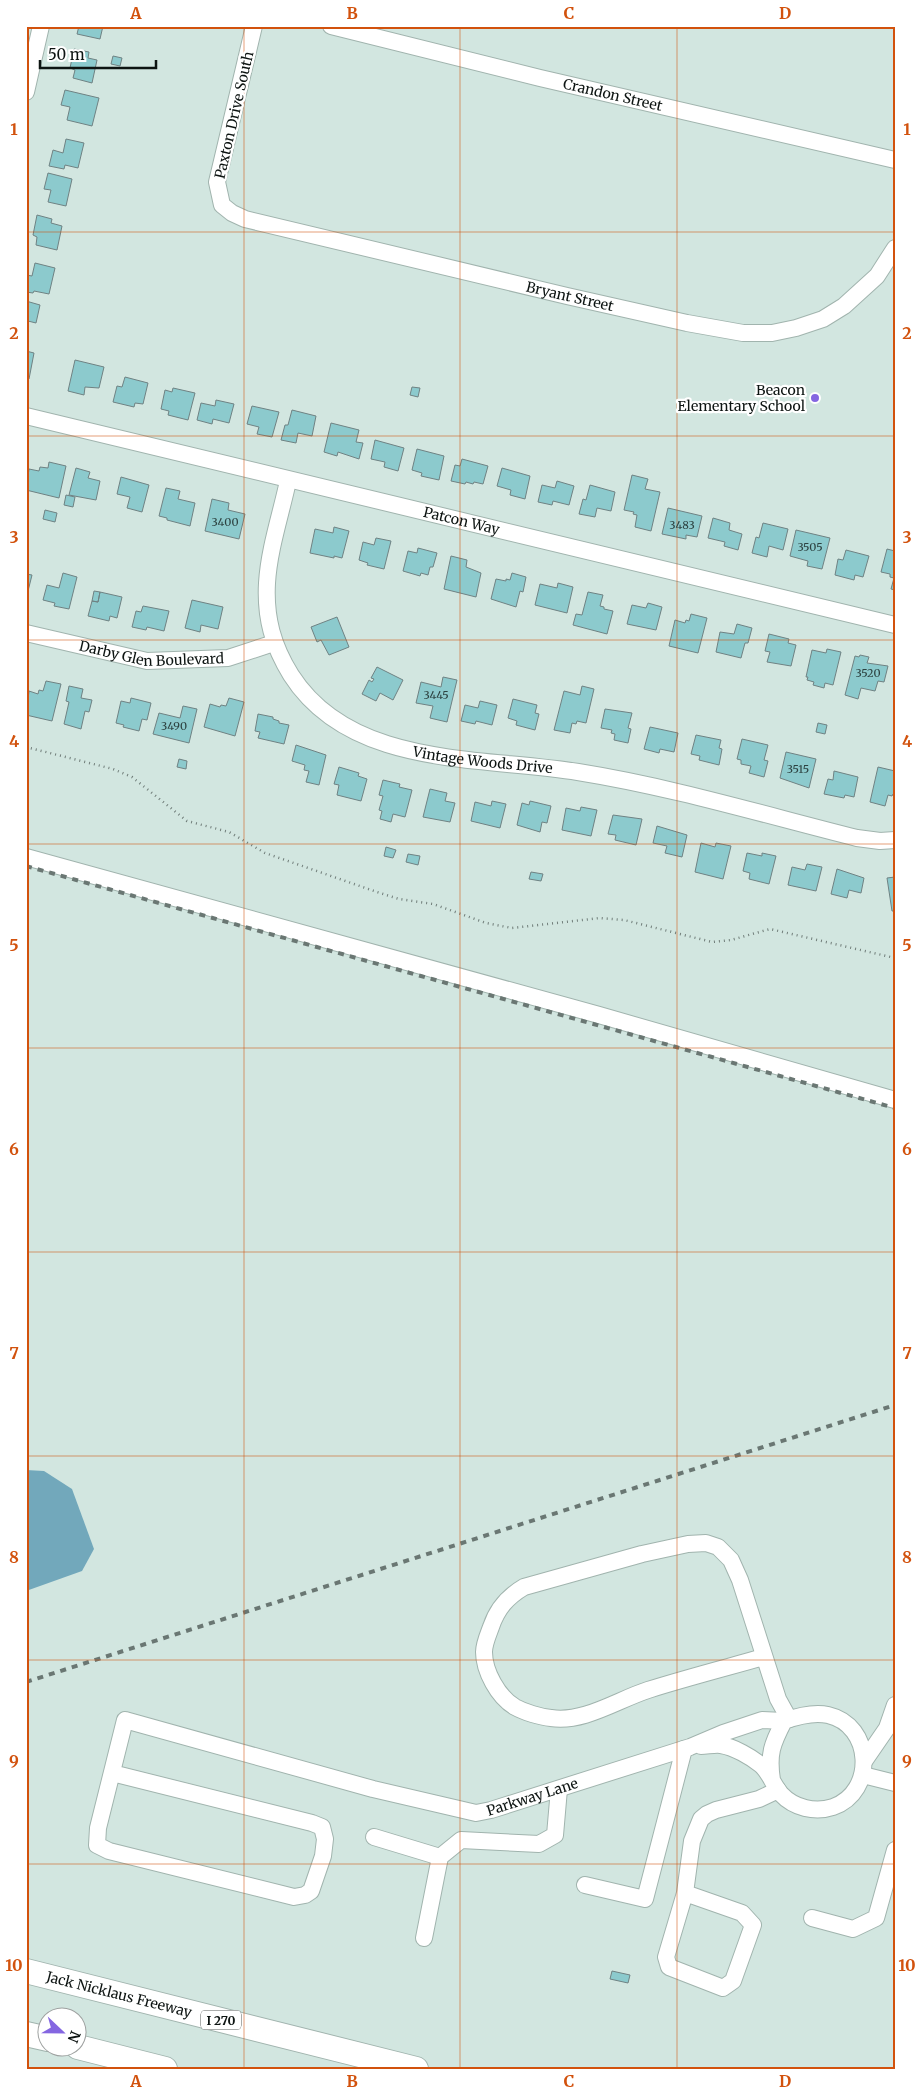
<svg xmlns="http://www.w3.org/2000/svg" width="921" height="2095" font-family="Merriweather,serif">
	<rect width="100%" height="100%" fill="#d2e6e0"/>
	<path fill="#72a8bb" d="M26 1470 44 1471 72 1489 94 1549 82 1571 26 1591Z"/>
	<path fill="#8ccacd" stroke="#6f8283" d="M79 26H103L100 39 77 34Z
		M74 49 89 52 88 58 97 60 92 83 73 78 75 70 70 68Z
		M113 56 122 58 120 66 111 64Z
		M65 90 99 98 92 126 67 120 70 107 61 105Z
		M66 139 84 143 78 168 65 165 64 169 49 166 53 150 63 153Z
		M48 173 72 179 66 206 48 202 51 190 44 189Z
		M37 215 52 219 51 223 62 226 57 250 36 245 37 237 33 235Z
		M35 263 55 268 49 294 34 291 33 293 26 292V275L32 276Z
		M26 301 40 305 36 323 28 321 26 330Z
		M26 351 34 353 29 379H26Z
		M75 360 104 367 99 388 85 387 84 395 68 391Z
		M125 377 148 383 143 404 135 403 134 407 113 402 117 386 122 387Z
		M412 387 420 388 418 397 410 395Z
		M173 388 195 393 188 420 168 415 169 411 161 409 165 390 172 392Z
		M216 400 234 404 229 423 213 419 212 424 197 420 201 403 215 406Z
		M252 406 279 412 272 437 257 434 259 427 247 424Z
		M292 410 316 416 312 436 298 433 296 443 281 440 285 425H288Z
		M331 423 359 430 356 442 363 443 359 459 338 452 337 456 324 452Z
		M375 440 404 448 398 471 384 467 385 462 371 459Z
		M417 449 444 456 439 480 421 476 422 473 412 470Z
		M462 459 488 466 483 484 474 482 473 484 466 482 465 484 451 481 455 465 460 466Z
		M49 462 66 466 59 498 26 490 29 469 39 471 40 467 48 468Z
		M76 468 90 472 88 478 100 481 96 500 69 495Z
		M502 468 530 476 525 499 510 495 511 490 497 486Z
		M632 475 648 479 645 489 660 492 651 531 635 527 637 515 633 514 634 512 624 510Z
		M121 477 149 485 142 512 127 508 130 497 117 494Z
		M557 481 574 486 569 505 553 501 552 505 538 502 542 485 555 488Z
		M590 485 615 492 611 511 597 508 595 517 579 514 583 499 586 500Z
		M166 488 180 491 178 499 195 503 190 526 167 520V518L159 516Z
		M66 495 75 497 73 507 64 505Z
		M212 499 229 503 228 510 245 514 239 539 205 531Z
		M668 508 702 516 697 537 686 535V539L662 534Z
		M45 510 57 513 55 522 43 519Z
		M713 518 730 523 729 530 742 534 738 550 724 546 725 542 708 538Z
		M763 523 788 529 783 550 769 546 767 557 752 553 756 537 759 538Z
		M334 527 349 531 342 558 334 556V558L310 553 315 529 333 533Z
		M796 530 830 538 822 569 807 566 808 561 790 556Z
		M376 538 391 541 384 569 367 565 368 563 359 560 363 542 374 545Z
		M418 548 437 553 433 567H430L428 575 421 573 420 576 403 571 408 551 417 553Z
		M887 549 895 551V590L891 589 894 578 890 577V574L881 572Z
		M846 550 869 556 863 577 855 575 854 580 835 575 838 559 843 560Z
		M451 556 467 560 466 567 481 573 476 597 444 589Z
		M63 573 77 577 69 609 54 606 55 603 43 600 47 585 59 588Z
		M512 573 526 577 523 592 520 591 516 607 491 599 496 579 506 581V579L510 580Z
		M26 574 32 575 27 595 26 594Z
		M558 583 573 587 567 613 535 605 540 584 557 588Z
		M94 591 100 592 98 602 92 601Z
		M100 592 122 597 117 618 110 616 109 621 88 616 92 601 98 602Z
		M588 592 603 595 600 606 604 607V609L613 611 607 634 573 625 576 614 582 615Z
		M192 600 223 607 218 629 201 625 200 632 185 628Z
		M648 603 662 607 656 630 627 624 632 605 646 608Z
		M143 606 169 611 164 631 147 627 146 630 132 627 136 611 141 612Z
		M691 614 707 618 698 653 669 646 675 620 685 623 686 620 689 621Z
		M337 617 349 647 329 655 321 640 317 642 311 627Z
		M737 624 752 628 748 643H745L741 658 716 652 720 632 734 634Z
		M769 634 789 639 788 643 796 645 791 666 767 662 770 652 765 651Z
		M827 649 841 652 833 685 825 683 824 688 813 685 814 682 807 680 808 677H806L812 650 826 653Z
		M860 655 869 657 867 663 888 666 884 682 878 681 875 691 861 688 858 699 845 695 855 656 859 657Z
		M377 667 403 680 393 700 380 693 376 701 362 694 369 680 372 682 374 679 371 678Z
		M443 677 457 680 447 722 430 718 433 706 416 703 421 682 441 687Z
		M46 681 61 684 52 721 26 715 29 691 38 694 39 690 43 691Z
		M69 686 83 689 81 698 92 700 89 712 85 711 81 729 64 724 69 702 66 701Z
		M582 686 594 689 586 723 577 721 576 724 572 723 570 733 554 730 564 691 580 695Z
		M131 698 151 703 147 720 142 719 139 731 123 727 124 725 116 723 121 701 130 703Z
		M229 698 244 702 235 736 204 727 210 704 220 707 221 705 226 706Z
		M513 699 537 705 535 713 539 714 535 730 516 725 517 721 508 718Z
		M480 701 497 705 492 725 476 721 475 724 461 721 465 705 478 708Z
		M183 706 197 709 189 743 153 734 159 713 180 718Z
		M605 709 632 713 628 728 631 729 628 743 614 740 615 734 611 733 612 730 601 728Z
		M258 714 273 717V719L279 721V723L289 725 284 744 258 738 260 732 255 731Z
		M818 723 827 725 825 734 816 732Z
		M650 727 678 733 674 752 660 749 659 753 644 749Z
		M696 735 721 740 719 748 722 749 719 765 699 760 700 756 691 754Z
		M742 739 768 745 764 760 768 761 764 777 749 773 751 766 741 764V760L737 759Z
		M296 745 326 755 319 785 306 782 309 771 304 770 305 765 292 761Z
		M786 752 816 759 809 788 780 778Z
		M179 759 187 761 186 769 177 767Z
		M339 767 359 773 358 776 367 779 361 801 337 795 339 785 334 784Z
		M878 767 895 771V795L893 794 892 796 888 795 885 806 870 802Z
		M834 771 858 777 854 797 845 795 844 798 824 794 828 779 833 780Z
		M383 780 400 784 399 787 412 790 405 817 393 814 391 822 380 819 382 811 379 810 383 796 379 795Z
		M430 789 447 793 445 801 455 803 450 822 423 817Z
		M492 801 506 804 500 828 471 821 475 802 491 806Z
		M530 801 551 806 547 823 542 822 540 832 517 825 522 803 529 805Z
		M581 807 597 810 591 836 562 830 566 808 580 811Z
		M613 815 642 819 636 845 615 840 616 835 608 834Z
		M657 826 687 835 682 857 665 853 667 846 653 843Z
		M701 843 715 847 716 843 731 846 723 879 695 872Z
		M386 847 396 850 393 858 384 856Z
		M747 853 762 856V853L776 856 769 884 749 879 750 873 743 871Z
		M408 854 420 856 418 865 406 862Z
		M807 864 822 867 816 891 788 885 792 867 805 870Z
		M837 869 864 878 861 893 849 890 847 898 831 894Z
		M531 872 543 874 541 881 529 879Z
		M895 877V911H892L887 878Z
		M612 1971 630 1975 628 1983 610 1979Z"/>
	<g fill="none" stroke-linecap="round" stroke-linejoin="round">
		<g stroke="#a1b4ae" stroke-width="18">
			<g id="minor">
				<path id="s1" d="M254 26 217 182 222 205 232 213 245 219 567 296 687 323 743 333H772L796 328 823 319 844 306 877 276 895 248"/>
				<path id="s2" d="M331 26 540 78 895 160"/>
				<path d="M26 92 41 26"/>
				<path id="s3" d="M26 416 895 625"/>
				<path id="s4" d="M288 481C281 514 269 549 267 583 265 618 273 646 291 675 351 769 482 756 578 772 672 787 765 815 857 838L880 841 895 840"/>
				<path id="s5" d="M26 633 147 661 228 658 274 643"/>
				<path d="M26 857 599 1015 895 1100"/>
				<path d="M764 1657C725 1668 686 1678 648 1690 617 1700 584 1723 551 1718 540 1717 524 1712 515 1707 498 1697 484 1671 484 1652 484 1644 488 1635 491 1627 497 1609 507 1597 524 1587L642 1554 688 1544 706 1543 718 1547 731 1560 740 1580 778 1699 789 1719"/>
				<path d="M701 1746C707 1746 715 1744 721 1745 734 1747 751 1757 761 1765 770 1773 773 1785 781 1794 794 1808 815 1813 833 1807 876 1792 873 1725 828 1715 814 1712 798 1716 784 1721 772 1744 768 1754 772 1780"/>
				<path d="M865 1760 887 1728 895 1705"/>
				<path id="s6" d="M112 1773 312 1823 322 1827 325 1839 323 1856 311 1891 305 1895 294 1897 109 1851 97 1845 98 1828 125 1720 373 1789 476 1813 491 1810 690 1747 723 1733 762 1720 784 1721"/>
				<path d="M863 1775 895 1783"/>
				<path d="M374 1837 440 1857"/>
				<path d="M585 1885 645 1899 684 1749"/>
				<path d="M685 1893 742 1913 753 1925 733 1981 723 1988 669 1967 666 1957 685 1893 692 1841 701 1819 707 1814 716 1810 759 1799 778 1790"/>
				<path d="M812 1918 853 1929 876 1918 895 1850"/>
				<path d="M424 1938 440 1857 461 1840 539 1844 555 1835 559 1789"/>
			</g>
		</g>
		<g stroke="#a1b4ae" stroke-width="26">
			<g id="highway">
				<path id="s7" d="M26 1971 416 2069"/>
				<path d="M26 2034 48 2039"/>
				<path d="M78 2047 165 2069"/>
			</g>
		</g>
		<path stroke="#707d79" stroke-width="2.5" stroke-dasharray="1 4" stroke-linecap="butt" d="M26 747 113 769 132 777 187 821 229 832 265 853 377 892 399 899 433 904 486 923 512 928 600 918 624 920 712 942 731 940 770 929 895 958"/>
		<use href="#minor" stroke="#fff" stroke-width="16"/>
		<use href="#highway" stroke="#fff" stroke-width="24"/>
		<path stroke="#6a7773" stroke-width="4" stroke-dasharray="6 6" stroke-linecap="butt" d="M26 866 895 1108
			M26 1682 895 1405"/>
	</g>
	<path fill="none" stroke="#d2520d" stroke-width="1" stroke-opacity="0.55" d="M244 26V2069M460 26V2069M677 26V2069M26 232H895M26 436H895M26 640H895M26 844H895M26 1048H895M26 1252H895M26 1456H895M26 1660H895M26 1864H895"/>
	<circle fill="#8466e1" stroke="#fff" stroke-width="2" cx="815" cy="398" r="5"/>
	<g text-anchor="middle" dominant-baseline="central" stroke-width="4.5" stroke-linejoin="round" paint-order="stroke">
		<g font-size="11" fill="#2d4241">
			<text x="225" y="522">3400</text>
			<text x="682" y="525">3483</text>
			<text x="810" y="547">3505</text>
			<text x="868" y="673">3520</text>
			<text x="436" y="695">3445</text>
			<text x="174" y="726">3490</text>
			<text x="798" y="769">3515</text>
		</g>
		<rect fill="#fff" stroke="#565a59" stroke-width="1" x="201" y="2010.5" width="40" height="19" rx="4"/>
		<g font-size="12" font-weight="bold" fill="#0d1412">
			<text x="221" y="2020">I 270</text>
		</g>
		<g font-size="14" fill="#0d1412" stroke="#fff">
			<text stroke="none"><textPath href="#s2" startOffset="290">Crandon Street</textPath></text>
			<text transform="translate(234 115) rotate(-77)">Paxton Drive South</text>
			<text stroke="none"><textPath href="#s1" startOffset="545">Bryant Street</textPath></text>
			<text stroke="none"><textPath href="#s3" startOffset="448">Patcon Way</textPath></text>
			<text stroke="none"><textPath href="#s5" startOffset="128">Darby Glen Boulevard</textPath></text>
			<text stroke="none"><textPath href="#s4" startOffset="419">Vintage Woods Drive</textPath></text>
			<text stroke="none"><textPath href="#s6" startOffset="1056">Parkway Lane</textPath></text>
			<text stroke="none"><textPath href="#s7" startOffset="96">Jack Nicklaus Freeway</textPath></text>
		</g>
		<g font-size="14" fill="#0d1412" stroke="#fff" text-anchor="end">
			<text x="805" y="390">Beacon<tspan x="805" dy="16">Elementary School</tspan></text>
		</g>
	</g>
	<rect width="921" height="2095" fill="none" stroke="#ffffff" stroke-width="55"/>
	<g transform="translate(62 2032) rotate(112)"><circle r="24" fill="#ffffff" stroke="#9ea1a0"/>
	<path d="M0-4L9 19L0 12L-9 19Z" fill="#8466e1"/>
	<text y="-8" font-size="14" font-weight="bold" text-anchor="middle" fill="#0d1412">N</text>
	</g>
	<path d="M40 60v8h116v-8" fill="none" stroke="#0d1412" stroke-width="2.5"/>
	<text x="48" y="60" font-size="15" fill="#0d1412" stroke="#ffffff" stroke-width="4" paint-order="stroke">50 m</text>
	<rect x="28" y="28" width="866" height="2040" fill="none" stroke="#d2520d" stroke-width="2"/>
	<g font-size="16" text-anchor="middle" font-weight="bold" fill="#d2520d">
		<text x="136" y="19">A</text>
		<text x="352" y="19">B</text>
		<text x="569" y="19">C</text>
		<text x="785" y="19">D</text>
		<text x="14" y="135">1</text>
		<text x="907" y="135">1</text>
		<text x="14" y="339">2</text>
		<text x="907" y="339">2</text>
		<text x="14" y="543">3</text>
		<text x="907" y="543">3</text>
		<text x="14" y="747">4</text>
		<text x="907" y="747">4</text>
		<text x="14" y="951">5</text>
		<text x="907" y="951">5</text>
		<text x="14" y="1155">6</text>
		<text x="907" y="1155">6</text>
		<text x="14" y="1359">7</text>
		<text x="907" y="1359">7</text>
		<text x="14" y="1563">8</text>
		<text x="907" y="1563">8</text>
		<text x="14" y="1767">9</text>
		<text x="907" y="1767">9</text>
		<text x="14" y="1971">10</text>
		<text x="907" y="1971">10</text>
		<text x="136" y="2087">A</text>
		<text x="352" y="2087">B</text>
		<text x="569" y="2087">C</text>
		<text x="785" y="2087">D</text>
	</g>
</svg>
